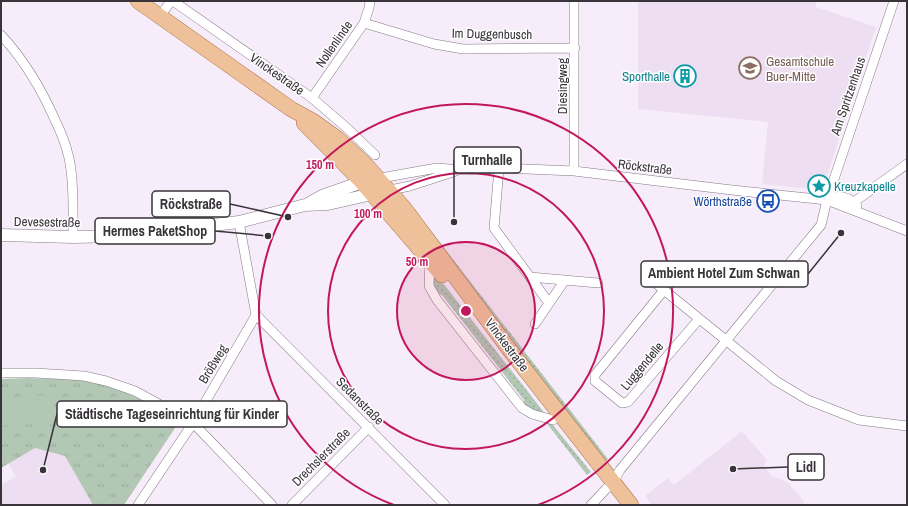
<svg xmlns="http://www.w3.org/2000/svg" width="908" height="506" font-family="'Archivo Narrow',sans-serif">
	<defs>
		<pattern id="grass-dots" width="8" height="8" patternUnits="userSpaceOnUse"><rect width="8" height="8" fill="#b2c8b5"/><path d="M2 2h.1M6 6h.1" fill="none" stroke="#9aac9c" stroke-width="1.8" stroke-linecap="round"/></pattern>
		<pattern id="park-tufts" width="24" height="20" patternUnits="userSpaceOnUse"><rect width="24" height="20" fill="#b2c8b5"/><path d="M3 7l-1-3M5 7V3M7 7l1-3M15 17l-1-3M17 17v-4M19 17l1-3" fill="none" stroke="#9aac9c"/></pattern>
	</defs>
	<rect width="100%" height="100%" fill="#f7edfa"/>
	<path fill="#eddff1" d="M638 1H816V7L876 27 826 179 810 189 762 184 768 122 638 109Z
		M742 431 767 460 764 466 772 476 787 482 803 500 804 505H652L645 496 668 478 674 485Z
		M35 448 65 456 93 505H1V485L16 477 8 463Z"/>
	<path fill="url(#grass-dots)" d="M413 209H415L421 218 608 459 603 463Z
		M432 269 546 415 545 416 524 405V400L442 295C433 293 433 278 432 269Z
		M545 421 553 425 591 472 587 475Z"/>
	<path fill="url(#park-tufts)" d="M28 378C45 379 61 378 78 380 118 385 146 401 179 422L124 505H93L65 456 35 448 1 468V379Z"/>
	<path fill="#b2c8b5" d="M53 395 55 423 1 426V398Z"/>
	<g fill="none" stroke-linecap="round" stroke-linejoin="round">
		<g stroke="#837a85" stroke-width="10">
			<path id="minor" d="M173 1 312 98 348 129 375 155
				M574 1V171
				M160 16 171 1
				M364 23 434 44 463 49 575 48
				M1 35C25 61 41 88 55 120 61 132 66 145 69 158 74 183 73 211 73 237
				M312 98 364 23 369 8 370 1
				M499 168 494 228 549 303
				M375 179 437 168 461 170 499 168 574 171 732 190 827 200 907 231
				M385 191 410 186 456 171
				M827 200C837 194 849 196 857 206
				M850 209 854 202 907 164
				M430 261 429 286 437 300 522 408 532 414 553 420
				M530 277 598 283
				M648 277 776 381 808 400 859 420 907 426
				M664 290 595 375V381L622 403 628 402 699 319
				M256 315 445 505
				M535 324 565 280
				M1 373H36L84 376 106 381 135 391 193 423 272 505
				M138 505 193 423 256 315 239 222
				M292 505 369 427
				M591 505 606 489 613 483 620 470 821 225 827 200 894 1"/>
		</g>
		<g stroke="#837a85" stroke-width="13">
			<path id="tertiary" d="M308 204 322 196 362 182
				M1 235 73 237 119 236 239 222 305 205 328 204 372 194"/>
		</g>
		<g stroke="#a8754c" stroke-width="16">
			<path id="primary" d="M138 1 291 109 313 121 338 139 367 166 404 208 509 349 631 505
				M304 123 362 182 442 275"/>
		</g>
		<use href="#minor" stroke="#fff" stroke-width="9"/>
		<use href="#tertiary" stroke="#fff" stroke-width="12"/>
		<use href="#primary" stroke="#efc19a" stroke-width="15"/>
	</g>
	<circle cx="466" cy="311" r="69" fill="#c2185b" fill-opacity=".12"/>
	<g fill="none" stroke="#c2185b" stroke-width="2">
		<circle cx="466" cy="311" r="69"/>
		<circle cx="466" cy="311" r="138"/>
		<path d="M394 505A207 207 0 1 1 538 505"/>
	</g>
	<defs>
		<g id="school-ring" transform="scale(1.15)"><circle r="9.5" fill="#fefefe" stroke="#8d6e63" stroke-width="1.5"/><path d="M0-5L7-2L0 1L-7-2ZM-4 1L0 2.5L4 1V4Q0 6-4 4Z" fill="#8d6e63"/></g>
		<g id="building-ring" transform="scale(1.15)"><circle r="9.5" fill="#fefefe" stroke="#0f9aa8" stroke-width="1.5"/><path d="M-4-6H4V6H1V3H-1V6H-4ZM-2.5-4.3h1.7v1.8h-1.7ZM.8-4.3h1.7v1.8H.8ZM-2.5-1h1.7V.8h-1.7ZM.8-1h1.7V.8H.8Z" fill="#0f9aa8"/></g>
		<g id="sight-ring" transform="scale(1.15)"><circle r="9.5" fill="#fefefe" stroke="#0f9aa8" stroke-width="1.5"/><path d="M0-6L1.8-2.2L6-1.7L2.9 1.2L3.7 5.4L0 3.3L-3.7 5.4L-2.9 1.2L-6-1.7L-1.8-2.2Z" fill="#0f9aa8"/></g>
		<g id="bus-ring" transform="scale(1.15)"><circle r="9.5" fill="#fefefe" stroke="#1a4fb4" stroke-width="1.5"/><path d="M-5-6H5V4H4V6H2V4H-2V6H-4V4H-5ZM-3.5-4V0h7V-4ZM-3.5 1.2v1.5H-2V1.2ZM2 1.2v1.5H3.5V1.2Z" fill="#1a4fb4"/></g>
	</defs>
	<g fill-rule="evenodd">
		<use href="#school-ring" x="750" y="68"/>
		<use href="#building-ring" x="685" y="76"/>
		<use href="#sight-ring" x="819" y="186"/>
		<use href="#bus-ring" x="768" y="201"/>
	</g>
	<g text-anchor="middle" dominant-baseline="central" stroke-width="3" stroke-linejoin="round" paint-order="stroke">
		<g font-size="13" fill="#383439" stroke="#fefefe">
			<text transform="translate(492 34) rotate(1)">Im Duggenbusch</text>
			<text transform="translate(334 44) rotate(-55)">Nollenlinde</text>
			<text transform="translate(277 74) rotate(35)">Vinckestraße</text>
			<text transform="translate(562 86) rotate(-90)">Diesingweg</text>
			<text transform="translate(848 96) rotate(-71)">Am Spritzenhaus</text>
			<text transform="translate(645 167) rotate(7)">Röckstraße</text>
			<text transform="translate(47 222) rotate(1)">Devesestraße</text>
			<text transform="translate(507 345) rotate(53)">Vinckestraße</text>
			<text transform="translate(213 364) rotate(-59)">Brößweg</text>
			<text transform="translate(642 366) rotate(-50)">Luggendelle</text>
			<text transform="translate(360 401) rotate(45)">Sedanstraße</text>
			<text transform="translate(321 457) rotate(-45)">Drechslerstraße</text>
		</g>
		<g font-size="13" fill="#785e54" stroke="#fefefe" text-anchor="start">
			<text x="766" y="61">Gesamtschule<tspan x="766" dy="15">Buer-Mitte</tspan></text>
		</g>
		<g font-size="13" fill="#0d838f" stroke="#fefefe" text-anchor="end">
			<text x="670" y="76">Sporthalle</text>
			<text x="834" y="186" text-anchor="start">Kreuzkapelle</text>
		</g>
		<g font-size="13" fill="#164399" stroke="#fefefe" text-anchor="end">
			<text x="752" y="201">Wörthstraße</text>
		</g>
	</g>
	<circle cx="466" cy="311" r="6" fill="#c2185b" stroke="#fefefe" stroke-width="2"/>
	<g font-size="12" text-anchor="middle" font-weight="bold" fill="#c2185b" stroke="#fefefe" stroke-width="3" stroke-linejoin="round" paint-order="stroke">
		<text x="320" y="169">150 m</text>
		<text x="368" y="218">100 m</text>
		<text x="417" y="266">50 m</text>
	</g>
	<path fill="none" stroke="#383439" stroke-width="1.5" d="M454 222L454 160M288 217L230 204M268 236L215 231M841 233L808 274M43 470L57 414M733 469L788 467"/>
	<g fill="#383439" stroke="#fefefe" stroke-width="1.5">
		<circle cx="454" cy="222" r="4"/>
		<circle cx="288" cy="217" r="4"/>
		<circle cx="268" cy="236" r="4"/>
		<circle cx="841" cy="233" r="4"/>
		<circle cx="43" cy="470" r="4"/>
		<circle cx="733" cy="469" r="4"/>
	</g>
	<g fill="#fefefe" stroke="#383439" stroke-width="1.5">
		<rect x="454" y="147" width="67" height="26" rx="4"/>
		<rect x="152" y="191" width="78" height="26" rx="4"/>
		<rect x="95" y="218" width="120" height="26" rx="4"/>
		<rect x="641" y="261" width="167" height="26" rx="4"/>
		<rect x="57" y="401" width="230" height="26" rx="4"/>
		<rect x="788" y="454" width="36" height="26" rx="4"/>
	</g>
	<g font-size="14" text-anchor="middle" font-weight="bold" fill="#383439">
		<text x="487" y="165">Turnhalle</text>
		<text x="191" y="209">Röckstraße</text>
		<text x="155" y="236">Hermes PaketShop</text>
		<text x="724" y="278">Ambient Hotel Zum Schwan</text>
		<text x="172" y="419">Städtische Tageseinrichtung für Kinder</text>
		<text x="806" y="472">Lidl</text>
	</g>
	<rect width="908" height="506" fill="none" stroke="#383439" stroke-width="4"/>
</svg>
